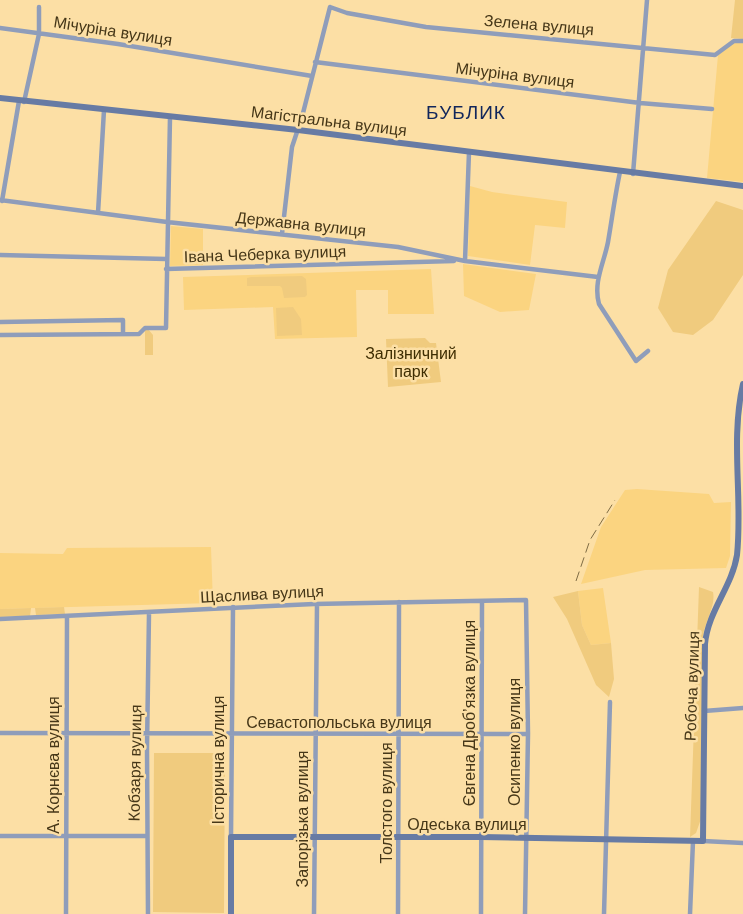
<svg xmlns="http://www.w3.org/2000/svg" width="743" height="914" font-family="Arial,sans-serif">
	<rect width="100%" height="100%" fill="#fcdfa5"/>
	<path fill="#fbd480" d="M735 42H743V182L707 178 718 55Z
		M470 186 492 192 567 202 565 228 535 225 530 265 468 256Z
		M171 226 203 229V265L170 266Z
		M463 264 536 274 529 310 500 312 464 296Z
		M431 269 434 314H388V290H356L357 337 275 339 273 307 184 310 183 277Z
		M637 489 709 494 714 503 731 502 730 556 726 568 645 570 581 584 601 527 625 490Z
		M211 547 213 603 0 609V553L63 554 67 548Z
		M603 588 611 643 591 645 582 625 578 591Z"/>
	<path fill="#f0cb7e" d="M735 0H743V39L731 38Z
		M716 201 743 210V275L713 320 693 335 673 332 658 308 668 270Z
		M302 276 306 279 307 295 305 297 284 298 282 288 280 286H247V278L251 277Z
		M293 307 301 319 302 335 277 336 276 308Z
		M145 329H148L153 335V355H145Z
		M425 338 430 343H436L441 382 388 387 386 339Z
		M699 587 713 592C716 606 705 621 703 636L702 816 696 833 690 837Z
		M578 591 582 625 591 645 611 643 614 679 609 697 596 685 567 619 553 597Z
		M64 607 65 614 36 615 35 608Z
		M31 608 30 616 0 617V609Z
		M154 753H225L224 913 153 912Z"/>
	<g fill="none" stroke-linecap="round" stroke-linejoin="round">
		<path stroke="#8f9dba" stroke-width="4.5" d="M0 28 118 44 312 76
			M315 62 640 103 712 109
			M24 102 39 34V7
			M620 172C615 195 612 219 608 242 604 263 593 282 599 304L636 361 648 351
			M633 174 647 0
			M0 200 167 222 398 247 465 261 598 277
			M2 201 19 101
			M98 213 104 110
			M282 234 292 147 302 117 330 7 347 13 426 27 715 55 734 41H743
			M0 255 166 259
			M465 261 469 152
			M166 269 454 261
			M0 322 123 320V334
			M0 335 139 334 145 328H166L170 117
			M0 619 314 604 526 600 528 734 525 914
			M704 711 743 708
			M0 733 528 734
			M0 836H147
			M231 837 233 607
			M703 841 743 843
			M66 914 67 617
			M148 914 147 748 149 613
			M314 914 317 604
			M398 914 399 602
			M481 914 482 602
			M604 914 610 702
			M690 914 693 841"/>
		<path stroke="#677ba4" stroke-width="6" d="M0 98 298 130 743 186
			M231 914V837H481L703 841 705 644C708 611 732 587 737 555 743 498 730 441 743 384"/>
		<path stroke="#7f6c44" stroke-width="1" stroke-dasharray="10 5" stroke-linecap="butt" d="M576 581 590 540 615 500"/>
	</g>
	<g text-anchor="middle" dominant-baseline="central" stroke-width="5" stroke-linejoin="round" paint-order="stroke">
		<g font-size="16" fill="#463718" stroke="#fcdfa5">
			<text transform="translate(539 25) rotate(5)">Зелена вулиця</text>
			<text transform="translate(113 31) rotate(9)">Мічуріна вулиця</text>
			<text transform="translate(515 75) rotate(7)">Мічуріна вулиця</text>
			<text transform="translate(329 121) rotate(7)">Магістральна вулиця</text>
			<text transform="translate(301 224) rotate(6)">Державна вулиця</text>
			<text transform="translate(265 254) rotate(-2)">Івана Чеберка вулиця</text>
			<text transform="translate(262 594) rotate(-3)">Щаслива вулиця</text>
			<text transform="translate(692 686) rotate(-88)">Робоча вулиця</text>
			<text transform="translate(469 713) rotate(-90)">Євгена Дроб’язка вулиця</text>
			<text x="339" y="722">Севастопольська вулиця</text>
			<text transform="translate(514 742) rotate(-90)">Осипенко вулиця</text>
			<text transform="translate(218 760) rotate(-90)">Історична вулиця</text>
			<text transform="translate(135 763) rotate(-89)">Кобзаря вулиця</text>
			<text transform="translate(53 765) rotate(-90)">А. Корнєва вулиця</text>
			<text transform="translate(386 803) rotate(-90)">Толстого вулиця</text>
			<text transform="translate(302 819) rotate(-90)">Запорізька вулиця</text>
			<text x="467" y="824">Одеська вулиця</text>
		</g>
		<g font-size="16" fill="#3e2d02" stroke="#fcdfa5">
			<text x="411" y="353">Залізничний<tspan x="411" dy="18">парк</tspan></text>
		</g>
		<g font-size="19" letter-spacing="1" fill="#11265b" stroke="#fcdfa5">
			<text x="466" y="112">БУБЛИК</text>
		</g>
	</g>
</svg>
